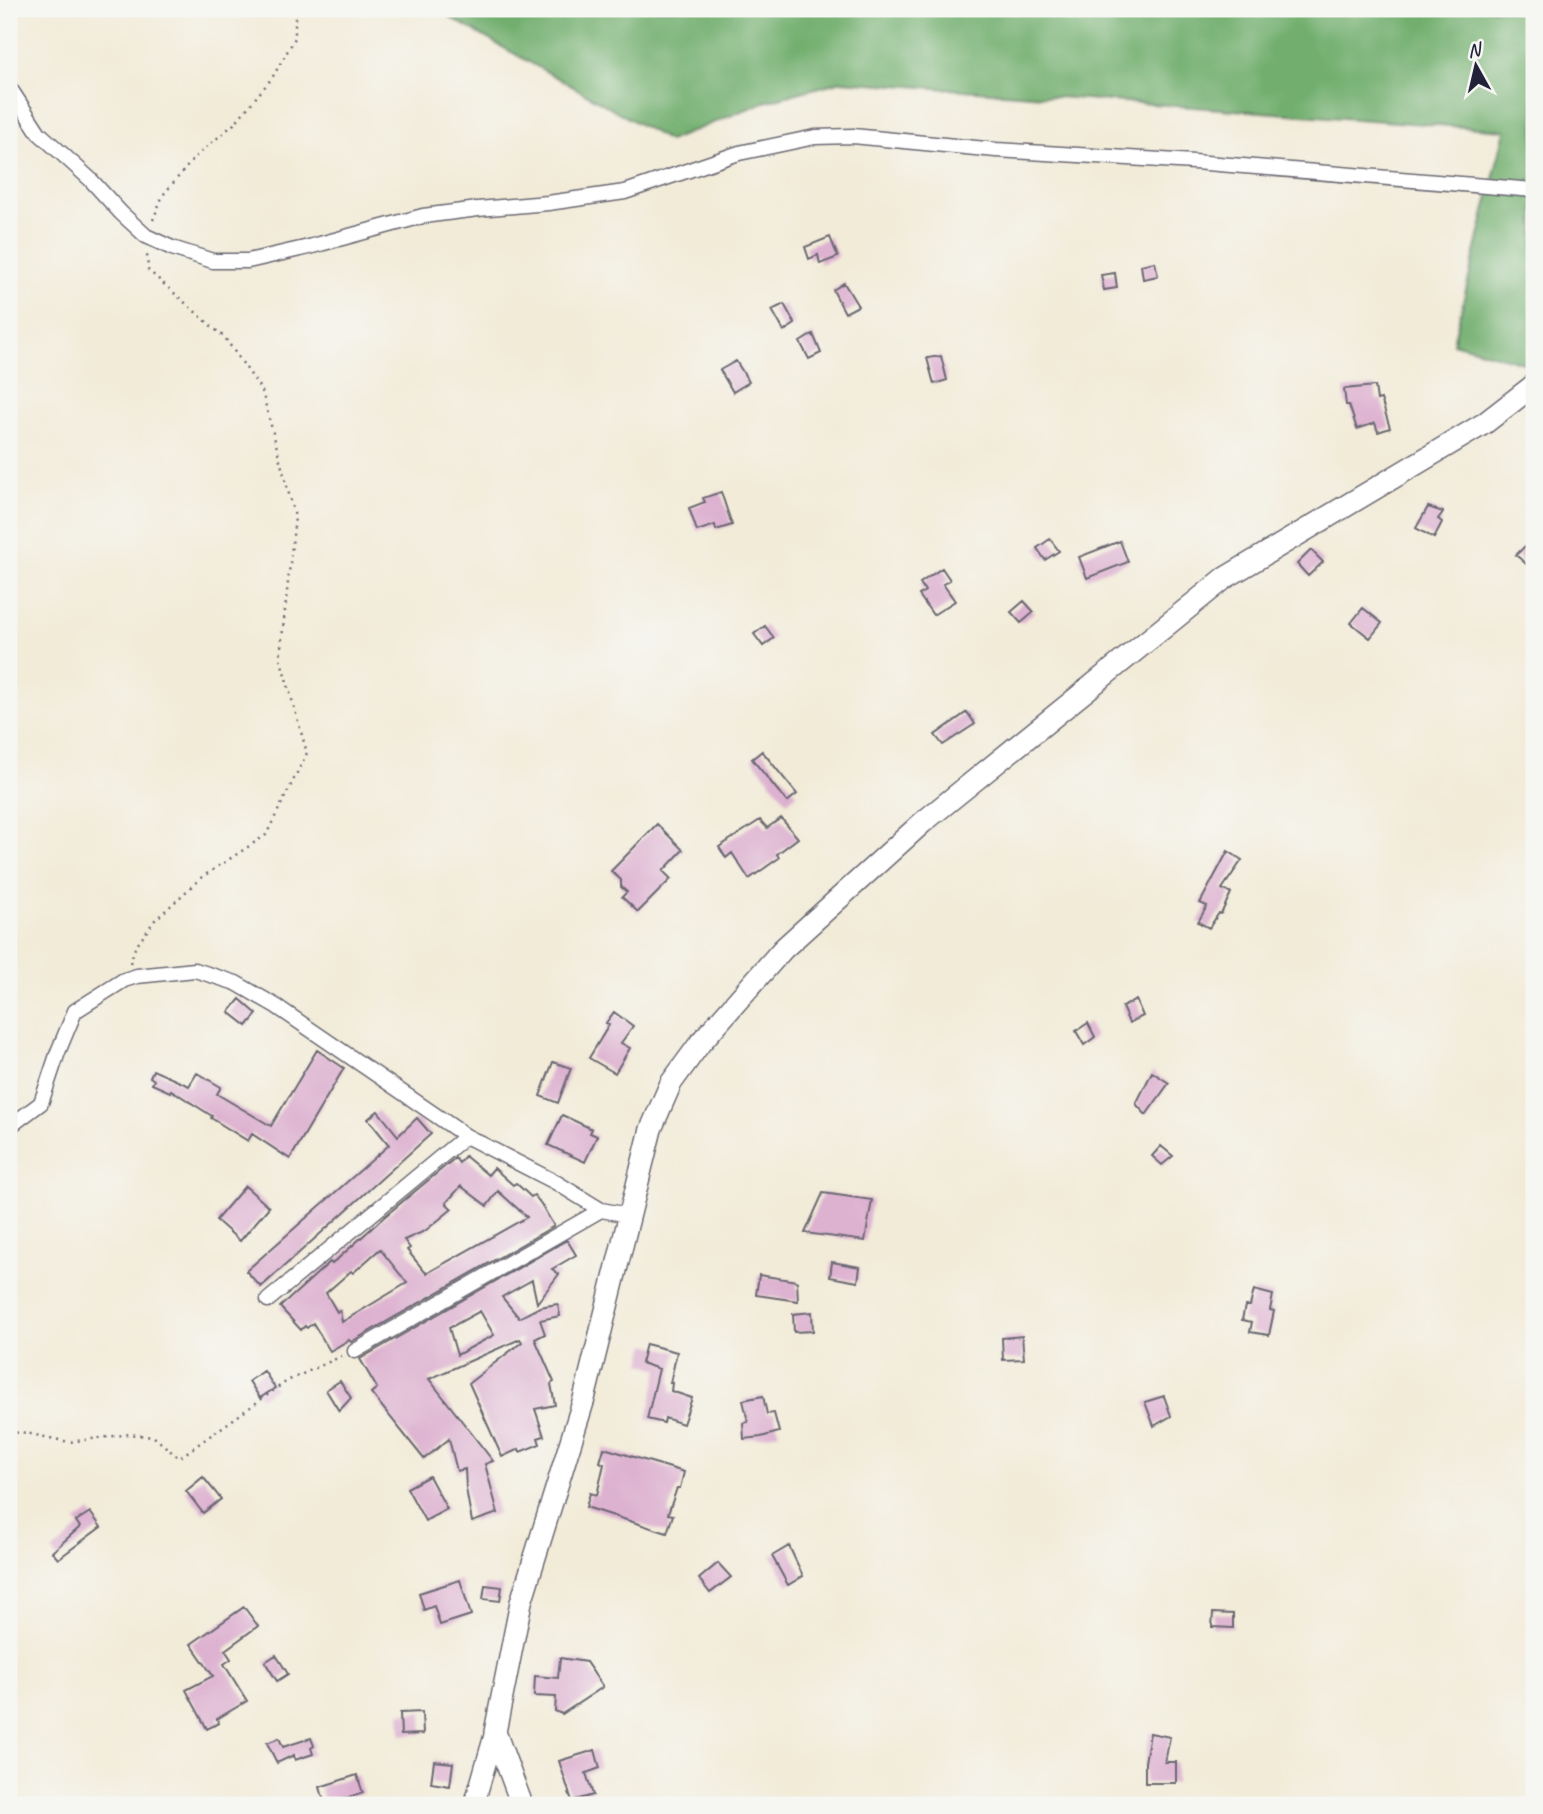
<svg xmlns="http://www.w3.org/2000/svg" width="1543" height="1814" font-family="Caveat,sans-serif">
	<rect width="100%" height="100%" fill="#f6f6f2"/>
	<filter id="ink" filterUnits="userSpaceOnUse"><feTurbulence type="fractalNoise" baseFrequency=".0143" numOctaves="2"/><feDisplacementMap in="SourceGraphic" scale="14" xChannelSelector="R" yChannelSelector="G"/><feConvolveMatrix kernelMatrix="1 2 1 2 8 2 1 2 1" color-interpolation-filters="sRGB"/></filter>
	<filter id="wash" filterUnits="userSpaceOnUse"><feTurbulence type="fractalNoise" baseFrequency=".00686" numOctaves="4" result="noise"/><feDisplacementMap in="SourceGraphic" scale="28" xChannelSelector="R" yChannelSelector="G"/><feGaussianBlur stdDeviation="1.57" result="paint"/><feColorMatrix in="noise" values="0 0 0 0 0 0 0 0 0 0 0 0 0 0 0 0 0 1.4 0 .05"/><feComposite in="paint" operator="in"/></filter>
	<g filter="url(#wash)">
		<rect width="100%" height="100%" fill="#f2ebd8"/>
		<path fill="#72af6e" stroke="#4a6854" stroke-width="2" d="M445 9H1534V366L1453 343 1505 130 842 81 764 102 669 141 451 18Z"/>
		<g id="blocks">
			<path fill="#ddb1d0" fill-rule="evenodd" d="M830 237 838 257 820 264 818 255 809 259 805 247Z
				M1155 262 1158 276 1143 279 1141 265Z
				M1115 273 1117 288 1104 290 1101 275Z
				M844 283 858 306 845 313 833 290Z
				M784 304 795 324 784 331 772 310Z
				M813 334 821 353 809 359 800 342Z
				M941 356 947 380 934 384 927 358Z
				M736 361 749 382 733 392 720 370Z
				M1375 386 1377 400 1381 399 1390 428 1378 432 1375 423 1357 429 1349 405H1346L1344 389Z
				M721 492 732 525 716 530 715 525 697 531 689 508 705 502 703 498Z
				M1428 507 1443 512 1438 519 1442 522 1434 538 1416 528Z
				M1050 539 1059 551 1045 560 1037 548Z
				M1120 541 1128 562 1087 578 1079 557Z
				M1525 546 1534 554V571L1516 555Z
				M1311 550 1323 562 1308 576 1297 564Z
				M942 568 950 580 943 584 955 601 933 615 919 595 925 591 920 583Z
				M1024 601 1034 612 1021 623 1011 612Z
				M1363 608 1382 623 1370 638 1351 623Z
				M765 626 774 638 763 646 754 634Z
				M967 712 975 724 943 745 935 735Z
				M762 751 797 794 787 802 752 759Z
				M781 818 798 838 777 854 779 858 749 879 732 853 726 858 719 847 760 820 767 828Z
				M657 824 683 850 663 871 671 879 638 912 622 897 627 892 621 887V880L611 871Z
				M1228 851 1242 860 1222 889 1231 893 1221 914 1219 913 1209 928 1198 922 1207 906 1200 903Z
				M240 999 257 1014 247 1026 229 1012Z
				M1136 1000 1143 1016 1129 1023 1122 1007Z
				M614 1012 633 1026 621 1043 630 1048 615 1073 589 1058 609 1025 606 1023Z
				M1088 1023 1095 1037 1084 1045 1076 1031Z
				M317 1050 344 1068 290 1159 252 1134 248 1141 211 1118 212 1116 171 1090 170 1092 152 1084 154 1080 150 1077 153 1070 189 1086 197 1073 221 1087 217 1094 271 1126Z
				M553 1062 571 1068 558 1103 540 1096Z
				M1152 1072 1169 1083 1146 1115 1136 1104Z
				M378 1111 398 1136 417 1118 431 1134 261 1287 246 1271 389 1145 368 1119Z
				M562 1115 592 1129 590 1133 597 1136 585 1162 548 1145Z
				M1161 1146 1173 1156 1162 1165 1152 1156Z
				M465 1156 488 1175 494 1168 513 1185 516 1183 531 1197 534 1195 541 1204 554 1226 351 1342 349 1340 330 1351 313 1323 307 1328 305 1326 301 1330 280 1307 330 1262 332 1264 384 1217 455 1158 459 1163ZM461 1186 487 1206 498 1191 527 1217 427 1273 425 1272 407 1250 410 1248 404 1240 425 1231 452 1209 446 1203ZM380 1249 407 1283 342 1322 340 1311 337 1312 326 1293 351 1271 353 1273Z
				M245 1186 269 1207 240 1241 216 1220Z
				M823 1193 872 1200 865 1241 805 1233Z
				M567 1240 576 1255 552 1269 559 1274 537 1303 532 1280 502 1297 519 1318 540 1307 558 1304 560 1316 540 1320 545 1334 535 1339 554 1382 551 1384 555 1405 535 1409 544 1436 538 1438 540 1444 520 1452 519 1449 502 1457 469 1383 522 1342 520 1339 429 1379 493 1461 485 1464 498 1513 472 1522 466 1489 465 1469 457 1471 449 1439 424 1459 371 1393 377 1388 360 1359ZM480 1311 494 1335 457 1355 449 1328Z
				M832 1262 860 1267 858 1282 830 1277Z
				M759 1275 797 1281 798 1301 756 1295Z
				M1254 1290 1273 1295 1270 1310 1274 1311 1269 1335 1250 1332 1252 1322 1242 1320 1245 1306H1250Z
				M812 1312 813 1331 794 1332 793 1314Z
				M1022 1336 1024 1359 1003 1360 1002 1338Z
				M646 1344 677 1352 670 1383H672L671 1391 692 1398 683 1424 665 1418 664 1423 647 1419 659 1369 641 1363Z
				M264 1371 275 1388 260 1398 249 1381Z
				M340 1381 351 1398 339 1411 326 1390Z
				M763 1396 767 1414 774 1413 779 1432 761 1437 744 1439 743 1423 748 1422 743 1400Z
				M1164 1396 1171 1416 1154 1426 1145 1402Z
				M604 1448 684 1472 680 1488H677L668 1514 673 1515 667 1533 586 1507 590 1493 597 1495 604 1464 600 1462Z
				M429 1476 447 1509 425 1521 407 1488Z
				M203 1477 221 1499 203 1513 186 1491Z
				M90 1512 101 1527 58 1559 52 1552 80 1527 76 1521Z
				M789 1546 803 1576 788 1585 772 1556Z
				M718 1563 731 1577 710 1593 699 1579Z
				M460 1580 471 1615 440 1625 434 1606 424 1610 419 1593Z
				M485 1585 502 1587 500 1601 483 1599Z
				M244 1607 258 1626 225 1650 231 1659 224 1664 247 1701 217 1719 219 1723 207 1729 186 1690 213 1676 191 1644Z
				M1213 1613 1233 1614V1628L1212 1627Z
				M276 1655 288 1674 277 1681 265 1662Z
				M560 1658 586 1662 603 1687 562 1714 555 1711 556 1697 534 1696 535 1676 558 1678Z
				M422 1712 423 1734 401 1735 400 1713Z
				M1150 1733 1170 1737 1165 1762H1176V1783H1145V1762Z
				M279 1738 283 1747 311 1738 314 1746 311 1748 313 1754 295 1760 294 1755 277 1763 267 1743Z
				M595 1750 600 1768 586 1773 593 1795 572 1801 559 1761Z
				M434 1761 453 1763 450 1786 431 1783Z
				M357 1775 363 1793 325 1805 320 1787Z"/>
		</g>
	</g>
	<g filter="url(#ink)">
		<use href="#blocks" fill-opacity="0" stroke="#6b6872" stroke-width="2"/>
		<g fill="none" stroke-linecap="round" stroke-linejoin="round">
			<g stroke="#6b6872" stroke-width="17">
				<path id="minor" d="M9 87 39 133 90 179 121 213 146 236 172 248 213 261H248L309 247 423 216 478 209 548 203 625 192 739 153 815 137 853 136 996 150 1194 162 1534 190
					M9 1127 41 1103 58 1052 75 1011 124 980 137 976 195 970 236 983 276 1006 466 1136 557 1183 601 1210 629 1215
					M268 1300 466 1136
					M355 1351 601 1210"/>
			</g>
			<g stroke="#6b6872" stroke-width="22">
				<path id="tertiary" d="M474 1805 495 1732"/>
			</g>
			<g stroke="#6b6872" stroke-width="24">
				<path id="secondary" d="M522 1805 495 1732 521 1602 584 1399 651 1129 671 1083 701 1042 783 949 922 823 1225 578 1485 423 1534 385"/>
			</g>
			<path stroke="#6b6872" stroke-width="2.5" stroke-dasharray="2 5" stroke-linecap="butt" d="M153 220 163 195 196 156 234 124 272 78 295 38V9
				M130 963 135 948 154 921 202 877 266 835 307 753 280 657 295 517 262 391 225 338 148 270 147 254
				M9 1434 21 1432 69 1442 130 1434 154 1437 179 1458 287 1381 342 1356"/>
			<use href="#minor" stroke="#fff" stroke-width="14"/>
			<use href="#tertiary" stroke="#fff" stroke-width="19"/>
			<use href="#secondary" stroke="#fff" stroke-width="21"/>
		</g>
	</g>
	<rect width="1543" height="1814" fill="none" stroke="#f6f6f2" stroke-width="35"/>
	<g transform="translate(1476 66) rotate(352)" stroke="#f6f6f2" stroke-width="5" paint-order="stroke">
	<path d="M0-5L12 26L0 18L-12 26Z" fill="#22223b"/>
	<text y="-10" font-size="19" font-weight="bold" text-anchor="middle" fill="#22223b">N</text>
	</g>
</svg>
